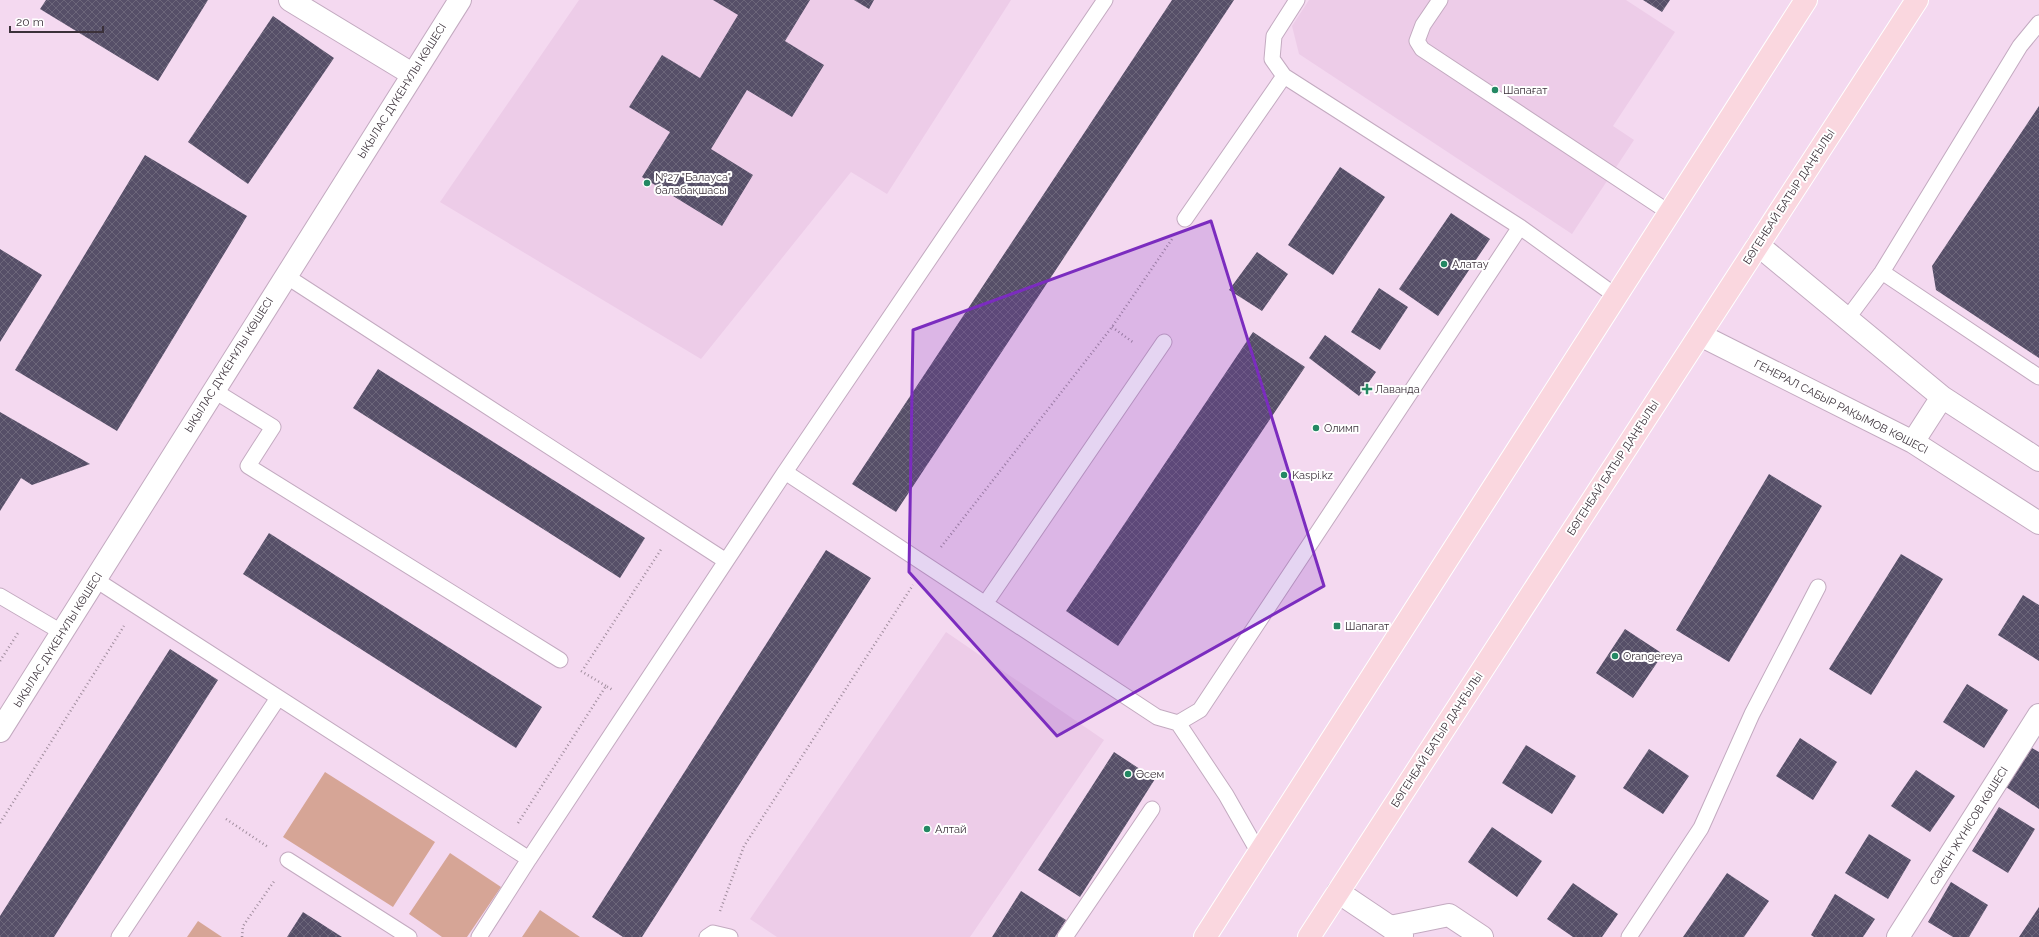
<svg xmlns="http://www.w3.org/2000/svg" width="2039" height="937" font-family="Raleway,sans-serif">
	<defs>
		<pattern id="building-cross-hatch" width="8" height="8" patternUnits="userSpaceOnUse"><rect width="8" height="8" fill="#564f68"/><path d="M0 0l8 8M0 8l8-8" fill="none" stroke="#6c667a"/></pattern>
	</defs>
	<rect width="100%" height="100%" fill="#f4d9f0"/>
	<path fill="#edcce8" d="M579 0H1011L887 194 851 172 701 359 440 202Z
		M1309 0H1626L1675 32 1613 126 1634 140 1572 234 1299 54 1292 26Z
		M946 632 1104 740 970 937H777L750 919Z"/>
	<path fill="#d6a596" d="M325 772 435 842 393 907 283 837Z
		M450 853 501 887 467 937H442L409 914Z
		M540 910 580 937H522Z
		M198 921 222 937H187Z"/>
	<path fill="url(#building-cross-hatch)" d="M46 0H208L158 81 40 9Z
		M713 0H810L785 41 824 65 792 117 747 90 711 149 753 175 722 226 642 177 670 132 629 107 662 55 700 78 738 15Z
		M854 0H874L869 9Z
		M1172 0H1234L896 512 852 484Z
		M1643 0H1670L1662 12Z
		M273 16 334 58 248 184 188 142Z
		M2039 106V358L1936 290 1932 266Z
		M145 155 247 216 117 431 15 370Z
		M1340 167 1385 197 1333 275 1288 245Z
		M1451 213 1490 239 1438 316 1399 289Z
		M0 249 42 275 0 342Z
		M1257 252 1288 274 1262 311 1229 290Z
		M1379 288 1408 307 1380 350 1351 332Z
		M1253 332 1305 367 1118 646 1066 611Z
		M1325 335 1376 372 1359 396 1309 358Z
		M378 369 645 538 620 578 353 408Z
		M0 412 90 464 32 485 21 478 0 511Z
		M1769 474 1822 506 1729 662 1676 630Z
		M269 533 542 707 516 748 243 574Z
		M826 550 871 578 642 937H623L592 917Z
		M1901 554 1943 579 1871 695 1829 669Z
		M2023 595 2039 605V661L1998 635Z
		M1625 629 1663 654 1633 698 1596 673Z
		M170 649 218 680 54 937H0V916Z
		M1967 684 2008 710 1984 748 1943 722Z
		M1800 738 1837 762 1813 800 1776 776Z
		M1526 745 1576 776 1552 814 1502 783Z
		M2032 748 2039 752V809L2006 787Z
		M1649 749 1689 776 1663 814 1623 788Z
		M1114 752 1155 779 1080 897 1038 870Z
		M1916 770 1955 796 1930 832 1891 806Z
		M1999 807 2035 829 2008 873 1972 851Z
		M1492 827 1542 861 1517 897 1468 862Z
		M1869 834 1911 860 1888 899 1845 873Z
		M1727 873 1769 901 1744 937H1683Z
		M1951 882 1988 905 1969 937H1953L1928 922Z
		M1573 883 1618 914 1602 937H1573L1547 919Z
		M1021 891 1066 920 1055 937H992Z
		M1835 894 1875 919 1863 937H1814L1811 935Z
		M2039 907V937H2019Z
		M303 912 342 937H287Z"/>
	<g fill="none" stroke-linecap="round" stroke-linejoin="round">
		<g stroke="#c3aac0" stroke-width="17">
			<path id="service" d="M1297 0 1274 36 1272 59 1284 76 1520 227 1616 296
				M1440 0 1423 25 1417 41 1422 49 1670 213
				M1185 219 1284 76
				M1882 272 2039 377
				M286 276 726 561
				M1847 319 1882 272 2020 46 2039 23
				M213 390 273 427 248 466 560 660
				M785 472 1105 0
				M96 580 529 859 479 937
				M0 596 63 633
				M985 604 1164 342
				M1178 723 1226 795 1259 853
				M529 859 785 472 1157 717 1178 723 1200 710 1520 227
				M288 860 409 937
				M119 937 278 698
				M707 937 713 933 730 937
				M1065 937 1152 809
				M1629 937 1701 828 1752 714 1818 587"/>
		</g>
		<g stroke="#c3aac0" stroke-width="24">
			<path id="minor" d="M290 0 412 74
				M1338 892 1402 935
				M1390 927 1449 915 1482 937
				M1898 937 2039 715"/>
		</g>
		<g stroke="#c3aac0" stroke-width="24">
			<path id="tertiary" d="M1758 245 1942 397 2039 460
				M1700 335 1913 442 2039 523
				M1913 442 1942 397
				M0 731 460 0"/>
		</g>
		<g stroke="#fff" stroke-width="24">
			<path id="primary" d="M1205 937 1806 0
				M1309 937 1917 0"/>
		</g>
		<path stroke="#a08d9d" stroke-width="2.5" stroke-dasharray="1 3" stroke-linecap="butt" d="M1112 327 1134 343
			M941 547 1112 327 1172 239
			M0 661 18 633
			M584 668 662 548
			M581 671 606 686
			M226 819 268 847
			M0 823 124 626
			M518 823 606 686 613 690
			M720 911 744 846 913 585
			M242 937 243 926 275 880"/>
		<use href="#service" stroke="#fff" stroke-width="15"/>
		<use href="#minor" stroke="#fff" stroke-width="22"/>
		<use href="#tertiary" stroke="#fff" stroke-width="22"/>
		<use href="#primary" stroke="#fad7df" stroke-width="22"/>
	</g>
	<path fill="#7b2cbf" fill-opacity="0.2" stroke="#7b2cbf" stroke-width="3" stroke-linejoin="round" d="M1211 221 1324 586 1057 736 909 572 913 330Z"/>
	<g fill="#248863" stroke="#fff" stroke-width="1.5">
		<circle cx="1495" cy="90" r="4"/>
		<circle cx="647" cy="183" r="4"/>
		<circle cx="1444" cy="264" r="4"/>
		<path d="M1365 383h4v4h4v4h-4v4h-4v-4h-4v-4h4z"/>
		<circle cx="1316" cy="428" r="4"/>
		<circle cx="1284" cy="475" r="4"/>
		<rect x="1333" y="622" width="8" height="8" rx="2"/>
		<circle cx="1615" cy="656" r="4"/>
		<circle cx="1128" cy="774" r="4"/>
		<circle cx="927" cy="829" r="4"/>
	</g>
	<g text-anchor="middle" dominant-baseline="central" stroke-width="4" stroke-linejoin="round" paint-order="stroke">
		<g font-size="11" fill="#3b313a" stroke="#fff" text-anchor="start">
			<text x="1503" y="90">Шапағат</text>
			<text x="655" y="177">№27 "Балауса"<tspan x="655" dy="13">балабақшасы</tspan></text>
			<text x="1452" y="264">Алатау</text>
			<text x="1375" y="389">Лаванда</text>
			<text x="1324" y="428">Олимп</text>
			<text x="1292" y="475">Kaspi.kz</text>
			<text x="1345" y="626">Шапагат</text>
			<text x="1623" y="656">Orangereya</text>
			<text x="1136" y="774">Әсем</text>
			<text x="935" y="829">Алтай</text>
		</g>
		<g font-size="11" fill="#3b313a" stroke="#fff">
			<text transform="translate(402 91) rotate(-58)">ЫҚЫЛАС ДҮКЕНҰЛЫ КӨШЕСІ</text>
			<text transform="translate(1789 197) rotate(-57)">БӨГЕНБАЙ БАТЫР ДАҢҒЫЛЫ</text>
			<text transform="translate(229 365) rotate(-58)">ЫҚЫЛАС ДҮКЕНҰЛЫ КӨШЕСІ</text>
			<text transform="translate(1841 407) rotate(27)">ГЕНЕРАЛ САБЫР РАҚЫМОВ КӨШЕСІ</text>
			<text transform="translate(1613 468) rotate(-57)">БӨГЕНБАЙ БАТЫР ДАҢҒЫЛЫ</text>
			<text transform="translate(58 640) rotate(-58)">ЫҚЫЛАС ДҮКЕНҰЛЫ КӨШЕСІ</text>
			<text transform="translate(1437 740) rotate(-57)">БӨГЕНБАЙ БАТЫР ДАҢҒЫЛЫ</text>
			<text transform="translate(1969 826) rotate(-58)">СӘКЕН ЖҮНІСОВ КӨШЕСІ</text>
		</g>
	</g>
	<path d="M10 26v6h93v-6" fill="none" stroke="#3b313a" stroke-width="2"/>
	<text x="16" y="26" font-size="12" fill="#3b313a" stroke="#ffffff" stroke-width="3" paint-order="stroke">20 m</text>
</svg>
